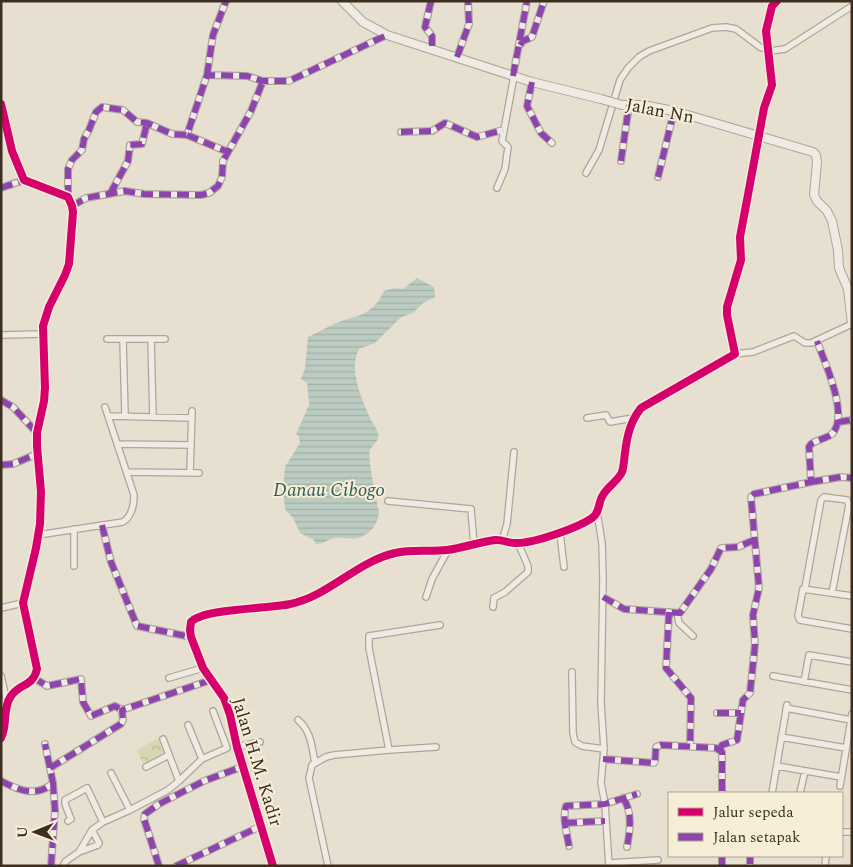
<svg xmlns="http://www.w3.org/2000/svg" width="853" height="867" font-family="Spectral,serif">
	<defs>
		<pattern id="forest-crowns" width="20" height="18" patternUnits="userSpaceOnUse" patternTransform="scale(1.25)"><rect width="20" height="18" fill="#d6d7b3"/><path d="M2 6a3 3 0 1 1 6 0M12 15a3 3 0 1 1 6 0" fill="none" stroke="#b9b99a"/></pattern>
		<pattern id="water-rules" width="6" height="5" patternUnits="userSpaceOnUse" patternTransform="scale(1.25)"><rect width="6" height="5" fill="#bcccc2"/><path d="M0 2.5h6" fill="none" stroke="#a2b0a6"/></pattern>
	</defs>
	<rect width="100%" height="100%" fill="#e7e0d1"/>
	<path fill="url(#forest-crowns)" d="M160 737 166 754 144 766 137 750Z"/>
	<path fill="url(#water-rules)" d="M417 278 434 287 435 297 423 303 414 312 400 318 375 343 359 349C348 370 362 400 371 420 373 424 377 429 378 433 380 442 373 443 370 450 367 461 377 499 379 512 378 524 370 535 358 538 351 540 342 537 334 538 327 540 323 544 316 544L314 540 300 533 293 518 285 509 283 489 285 467 300 443 299 436 296 434 309 405 307 383 301 379 305 369 308 337C317 333 325 328 334 324 356 315 372 317 384 291L394 288 403 289Z"/>
	<g fill="none" stroke-linecap="round" stroke-linejoin="round">
		<g stroke="#ada599" stroke-width="8">
			<path id="minor" d="M431 1 425 27 432 36V50
				M766 39C766 27 768 10 777 1
				M520 45 523 41 532 37 544 1
				M457 57 469 24 468 1
				M207 75 213 35 226 1
				M513 76 527 1
				M532 82 527 106 541 133 552 143
				M401 132 432 131 445 123 477 137 503 130
				M187 135 228 152
				M759 136 764 108 772 85 771 70 768 58
				M621 161 629 105
				M586 173 599 150 620 80 628 68 639 57 649 51 712 28 726 27 736 29 760 47 770 51 785 49 852 6
				M658 177 674 111
				M1 188 24 180
				M497 188 505 169 508 147 502 141 514 76
				M110 194 128 161 130 145 142 144 147 123
				M68 197V169L72 160 82 150 84 139 89 130 96 112 102 107 123 110 137 122 147 123 172 134 187 135 207 75 247 76 263 81H289L387 35
				M72 206 86 198 125 191 144 194 201 195 209 193 218 186 222 177 223 161 251 111 263 81
				M1 335 42 334
				M107 339H165
				M123 339 125 416
				M151 339 153 417
				M735 354 753 352 794 336 805 343H811L852 324
				M1 400 13 407 37 433
				M109 416 192 418
				M587 418 606 415 610 422 633 418
				M838 422 852 420
				M118 444 191 445
				M1 465 13 464 37 454
				M127 472 199 473
				M190 473 192 411
				M811 482 841 477 852 478
				M388 501 471 509 474 545
				M597 512 602 543 603 579 601 703 604 749 601 783 605 804 609 866
				M102 525 111 562 137 626 191 637
				M560 533 564 567
				M38 535 123 522C132 516 134 505 134 495L105 407
				M502 541 507 524 514 452
				M74 566V529
				M805 588 821 500 824 497 847 500 849 505 832 593
				M852 596 803 589 798 616 800 620 852 629
				M426 597 432 579 448 550
				M603 597 624 609 680 613 711 569 721 548 738 547 754 540
				M493 607 494 598 505 592 528 572V566L518 543
				M1 608 23 603
				M669 612 666 668 691 698 690 747
				M677 613 679 623 693 636
				M572 672 573 733 575 742 582 746 604 749
				M1 676 7 702
				M773 676 852 690
				M34 678 47 686 81 679 83 702 91 716 115 706 122 710
				M169 678 203 668
				M804 682 809 655 852 662
				M786 708 851 720
				M717 713H741
				M298 720C311 731 312 747 315 763
				M188 725 202 759
				M781 737 846 748
				M163 739 179 781
				M237 747 260 742
				M720 749 722 745 737 740 743 700 750 693 755 645 753 615 759 588 751 497 754 494 811 482 809 447 811 444C817 440 827 438 832 434 850 416 824 361 817 341
				M389 750 436 747
				M603 759 654 763 655 761 656 747 661 745 716 748 722 752V793
				M777 766 841 777
				M146 767 169 755
				M50 768 121 724 123 720 122 710 211 680
				M111 773 130 810
				M1 781C18 790 37 798 53 783L45 744
				M840 786 852 714
				M772 793 787 705
				M800 793 805 771
				M623 798C633 812 630 831 627 847
				M68 821 71 819 65 804V800L87 788 103 822
				M565 823 605 821
				M842 832H852
				M569 846C567 834 562 817 566 806L605 804 637 794
				M79 852 98 845 99 843 92 830
				M722 856V866
				M750 856V864
				M609 863 658 860
				M51 866 55 810 53 783
				M63 866 66 861 79 852 92 830 103 822 130 810 168 790 179 781 202 759 227 748 213 711
				M159 866 144 819 145 814 159 804 204 781 244 766
				M176 866 261 826
				M328 866 309 778 312 765 326 757 334 755 389 750 369 648V636L440 625
				M825 866 826 856"/>
		</g>
		<g stroke="#ada599" stroke-width="10">
			<path id="tertiary" d="M342 1 363 22 387 35 532 82 601 99
				M1 104 12 151 24 180 68 197 72 206 73 212 69 264 65 275 49 307 43 326 45 388 44 401 37 433V446L41 492 40 524 36 548 23 603 37 669C33 687 20 683 11 696 2 708 8 725 1 738
				M622 105H643L674 111 813 152 816 155 817 162 814 195 817 201 827 211 832 221 838 250 839 268 848 289 852 324
				M273 866 237 747 230 715 224 698 203 668 191 637 190 630 191 622C204 608 269 609 290 604 329 596 356 562 395 553 412 549 430 552 447 550 463 548 479 542 495 540 502 539 510 544 517 543 534 543 578 528 592 518 600 513 598 502 603 495 608 486 618 481 622 472 624 466 624 459 625 453 627 436 630 422 641 408L735 354 727 315V307L741 260 740 237 759 136"/>
		</g>
		<use href="#minor" stroke="#efebe3" stroke-width="5.5"/>
		<use href="#tertiary" stroke="#efebe3" stroke-width="8"/>
		<g stroke="#ada599" stroke-width="8" stroke-linecap="butt">
			<path id="minor-bridge" d="M766 39 768 58"/>
		</g>
		<g stroke="#ada599" stroke-width="10" stroke-linecap="butt">
			<path id="tertiary-bridge" d="M601 99 622 105"/>
		</g>
		<use href="#minor-bridge" stroke="#efebe3" stroke-width="5.5"/>
		<use href="#tertiary-bridge" stroke="#efebe3" stroke-width="8"/>
		<path stroke="#8e44ad" stroke-width="6" stroke-dasharray="12 6" stroke-linecap="butt" d="M431 1 425 27 432 36V50
			M520 45 523 41 532 37 544 1
			M457 57 469 24 468 1
			M207 75 213 35 226 1
			M513 76 527 1
			M532 82 527 106 541 133 552 143
			M401 132 432 131 445 123 477 137 503 130
			M187 135 228 152
			M621 161 629 105
			M658 177 674 111
			M1 188 24 180
			M110 194 128 161 130 145 142 144 147 123
			M68 197V169L72 160 82 150 84 139 89 130 96 112 102 107 123 110 137 122 147 123 172 134 187 135 207 75 247 76 263 81H289L387 35
			M72 206 86 198 125 191 144 194 201 195 209 193 218 186 222 177 223 161 251 111 263 81
			M1 400 13 407 37 433
			M838 422 852 420
			M1 465 13 464 37 454
			M811 482 841 477 852 478
			M102 525 111 562 137 626 191 637
			M603 597 624 609 680 613 711 569 721 548 738 547 754 540
			M669 612 666 668 691 698 690 747
			M34 678 47 686 81 679 83 702 91 716 115 706 122 710
			M717 713H741
			M720 749 722 745 737 740 743 700 750 693 755 645 753 615 759 588 751 497 754 494 811 482 809 447 811 444C817 440 827 438 832 434 850 416 824 361 817 341
			M603 759 654 763 655 761 656 747 661 745 716 748 722 752V793
			M50 768 121 724 123 720 122 710 211 680
			M1 781C18 790 37 798 53 783L45 744
			M623 798C633 812 630 831 627 847
			M565 823 605 821
			M569 846C567 834 562 817 566 806L605 804 637 794
			M722 856V866
			M750 856V864
			M51 866 55 810 53 783
			M159 866 144 819 145 814 159 804 204 781 244 766
			M176 866 261 826"/>
		<g stroke="#f7eed8" stroke-width="11">
			<path id="cycleway" d="M1 104 12 151 24 180 68 197 72 206 73 212 69 264 65 275 49 307 43 326 45 388 44 401 37 433V446L41 492 40 524 36 548 23 603 37 669C33 687 20 683 11 696 2 708 8 725 1 738
				M273 866 237 747 230 715 224 698 203 668 191 637 190 630 191 622C204 608 269 609 290 604 329 596 356 562 395 553 412 549 430 552 447 550 463 548 479 542 495 540 502 539 510 544 517 543 534 543 578 528 592 518 600 513 598 502 603 495 608 486 618 481 622 472 624 466 624 459 625 453 627 436 630 422 641 408L735 354 727 315V307L741 260 740 237 747 200 764 108 772 85 766 31 772 6 777 1"/>
		</g>
		<use href="#cycleway" stroke="#d6006c" stroke-width="8"/>
	</g>
	<g text-anchor="middle" dominant-baseline="central" stroke-width="4" stroke-linejoin="round" paint-order="stroke">
		<g font-size="18" fill="#3d2e20" stroke="#f7eed8">
			<text transform="translate(660 111) rotate(11)">Jalan Nn</text>
			<text transform="translate(257 762) rotate(73)">Jalan H.M. Kadir</text>
		</g>
		<g font-size="19" font-style="italic" fill="#2f5d5a" stroke="#f7eed8">
			<text x="329" y="490">Danau Cibogo</text>
		</g>
	</g>
	<rect width="853" height="867" fill="none" stroke="#3d2e20" stroke-width="5"/>
	<rect x="668" y="792" width="175" height="65" fill="#f7eed8" stroke="#ada18e"/>
	<rect x="678" y="808" width="25" height="8" fill="#d6006c" stroke="#ada18e"/>
	<text x="713" y="817" font-size="15" fill="#3d2e20">Jalur sepeda</text>
	<rect x="678" y="833" width="25" height="8" fill="#8e44ad" stroke="#ada18e"/>
	<text x="713" y="842" font-size="15" fill="#3d2e20">Jalan setapak</text>
	<g transform="translate(35 832) rotate(269)" stroke="#f7eed8" stroke-width="4" paint-order="stroke">
	<path d="M0-4L9 19L0 12L-9 19Z" fill="#3d2e20"/>
	<text y="-8" font-size="14" font-weight="bold" text-anchor="middle" fill="#3d2e20">U</text>
	</g>
</svg>
